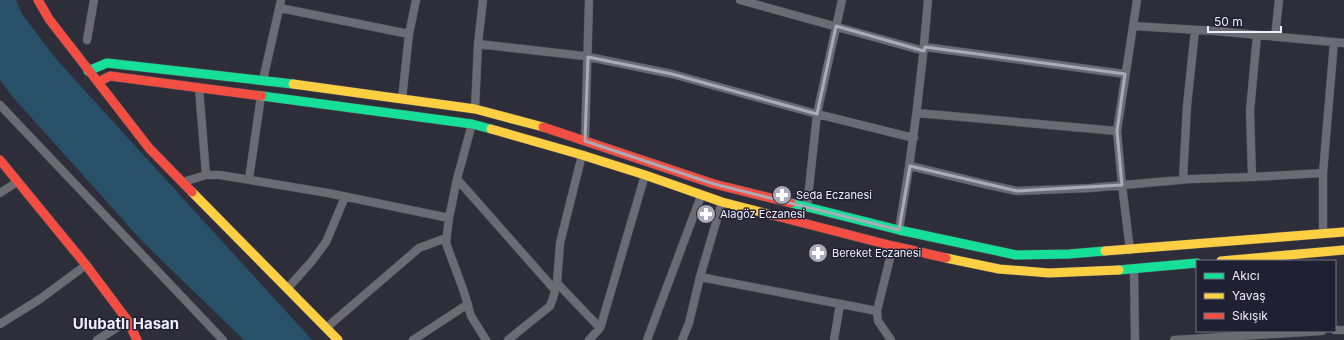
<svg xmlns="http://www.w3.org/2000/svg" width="1344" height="340" font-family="Inter,sans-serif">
	<rect width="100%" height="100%" fill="#2e2e3a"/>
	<path fill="#285169" d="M0 0H16L22 14 56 59 312 340H244L143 242 12 96 0 80Z"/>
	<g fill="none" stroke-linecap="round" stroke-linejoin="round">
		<g stroke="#4b4b55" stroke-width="9">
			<path id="street" d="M740 0 924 51
				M280 8 409 34
				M1133 26 1215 31 1344 43
				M1275 37 1279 0
				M87 40 94 0
				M478 44 584 56 672 74 817 114 914 138
				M925 47 1125 74
				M263 80 281 0
				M199 88 206 175
				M402 99 409 34 416 0
				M0 105 223 340
				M475 109 478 44 483 0
				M917 113 1117 131
				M472 124 457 179 449 218 446 243 464 292 471 316 486 340
				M585 141 589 0
				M910 166 989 185 1017 191 1090 188 1191 179 1252 177 1323 173
				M1252 177 1250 111 1257 35
				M249 179 261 96
				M457 179 555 290
				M1183 179 1187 106 1195 30
				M183 182 206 175H220L328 193 449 218
				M0 193 17 182
				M807 207 817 114 842 0
				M899 230C912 154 922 77 928 0
				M1323 234V173L1334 42
				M1130 250 1122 185 1117 131 1137 0
				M1134 269 1135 340
				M700 277 877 311
				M557 283 600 328
				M287 289 312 261 326 242 345 197
				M0 324 40 299 86 265
				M326 328 419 248 446 238
				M1335 330H1344
				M97 340 128 321
				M413 340 468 304
				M508 340 550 306 553 298 557 283 560 243 582 155
				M589 340 600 328 602 322 645 175
				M647 340 701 196
				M682 340 689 323 700 277 722 202
				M834 340 840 304
				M891 340 878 321 877 311 893 246
				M1174 340 1322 331"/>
		</g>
		<g stroke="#4b4b55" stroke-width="10">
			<path id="fast" d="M88 71 107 63 293 84
				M262 96 472 124 491 129
				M791 203 899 230 1016 255 1069 254 1105 251
				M1119 270 1197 263"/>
		</g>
		<g stroke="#4b4b55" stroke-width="10">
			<path id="slow" d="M293 84 475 109 543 127
				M491 129 582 155 645 175 722 202 772 215
				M192 192 338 340
				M1105 251 1344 232
				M946 258 999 269 1049 273 1119 270
				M1221 261 1344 250"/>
		</g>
		<g stroke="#4b4b55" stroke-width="10">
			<path id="jam" d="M38 0 49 19 149 148 192 192
				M98 82 110 76 262 96
				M543 127 714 184 791 203
				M0 160 86 265 128 321 137 340
				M772 215 893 246 946 258"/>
		</g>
		<use href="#street" stroke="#6b6b74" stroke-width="8"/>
		<use href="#fast" stroke="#16e098" stroke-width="9"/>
		<use href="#slow" stroke="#ffcf43" stroke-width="9"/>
		<use href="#jam" stroke="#f24e42" stroke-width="9"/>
	</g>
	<path fill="none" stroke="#ababb8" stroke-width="3" stroke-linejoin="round" d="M836 26 924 51 925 47 1125 74 1117 131 1122 185 1017 191 910 166 899 230 714 184 585 141 588 57 672 74 817 114Z"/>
	<defs>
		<g id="pharmacy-disc" transform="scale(1)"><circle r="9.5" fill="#ababb8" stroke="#202033"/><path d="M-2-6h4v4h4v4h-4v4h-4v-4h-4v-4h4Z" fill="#fff"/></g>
	</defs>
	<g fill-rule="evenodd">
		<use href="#pharmacy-disc" x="782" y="195"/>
		<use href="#pharmacy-disc" x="706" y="214"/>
		<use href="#pharmacy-disc" x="818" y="253"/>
	</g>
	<g text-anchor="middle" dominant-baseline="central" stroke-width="3" stroke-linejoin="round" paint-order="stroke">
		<g font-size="11" fill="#eeeefc" stroke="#202033" text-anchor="start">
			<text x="796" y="195">Seda Eczanesi</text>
			<text x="720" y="214">Alagöz Eczanesi</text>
			<text x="832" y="253">Bereket Eczanesi</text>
		</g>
		<g font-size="15" font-weight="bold" fill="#eeeefc" stroke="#202033">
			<text x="126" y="323">Ulubatlı Hasan</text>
		</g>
	</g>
	<rect x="1196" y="260" width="140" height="72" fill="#202033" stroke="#727283"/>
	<rect x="1204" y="273" width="20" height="6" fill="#16e098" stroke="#727283"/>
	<text x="1232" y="280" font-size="12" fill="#eeeefc">Akıcı</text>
	<rect x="1204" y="293" width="20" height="6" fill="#ffcf43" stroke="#727283"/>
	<text x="1232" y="300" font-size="12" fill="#eeeefc">Yavaş</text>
	<rect x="1204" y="313" width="20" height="6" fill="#f24e42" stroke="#727283"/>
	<text x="1232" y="320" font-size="12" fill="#eeeefc">Sıkışık</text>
	<path d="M1208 26v6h73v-6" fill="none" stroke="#eeeefc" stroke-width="2"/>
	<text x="1214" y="26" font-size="12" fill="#eeeefc" stroke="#202033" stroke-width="3" paint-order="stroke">50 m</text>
</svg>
